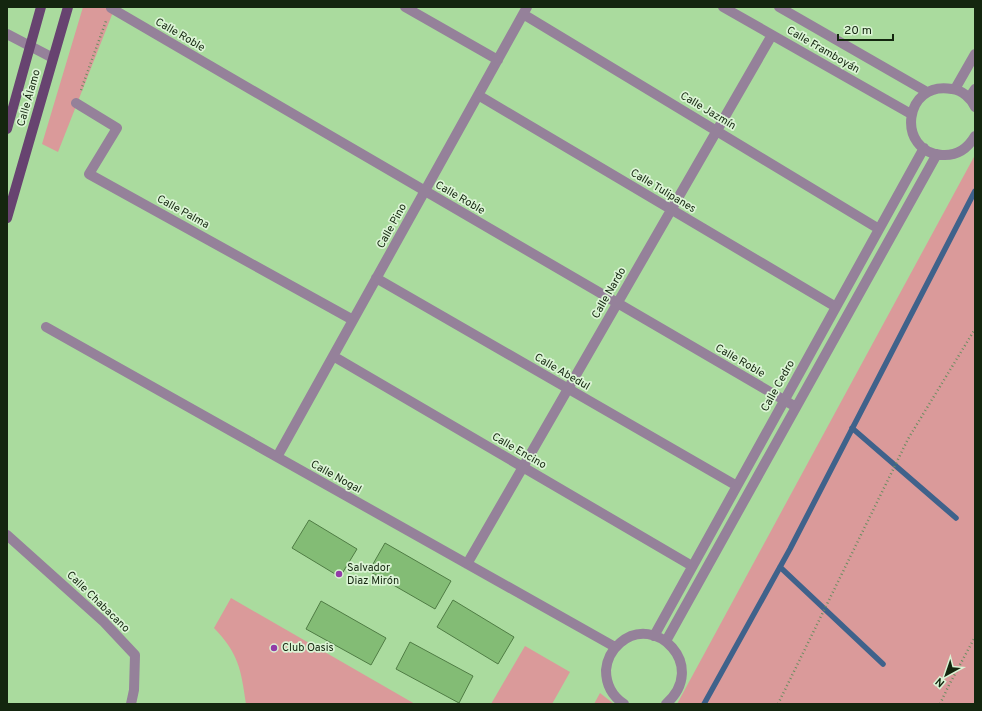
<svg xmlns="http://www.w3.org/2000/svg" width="982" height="711" font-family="Overpass,sans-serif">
	<rect width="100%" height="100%" fill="#aadb9e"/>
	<path fill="#da9a9a" d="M83 7H115L58 152 42 144Z
		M975 155V704H677Z
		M231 598 415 704H246C241 670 239 654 214 628Z
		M525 646 570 672 552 704H491Z
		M600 693 614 704H594Z"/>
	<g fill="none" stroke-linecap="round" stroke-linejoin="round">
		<path stroke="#3f628b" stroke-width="5.5" d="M852 428 956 518
			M780 567 883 664
			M704 704 790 549 975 191"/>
	</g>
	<path fill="#83bc75" stroke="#4f7c44" d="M309 520 357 549 340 577 292 548Z
		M385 543 451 581 435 609 369 571Z
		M453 600 514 637 498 664 437 627Z
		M321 601 386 638 371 665 306 629Z
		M410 642 473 676 459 703 396 669Z"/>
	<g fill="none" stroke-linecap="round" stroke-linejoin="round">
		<path stroke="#6a8d61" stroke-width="2.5" stroke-dasharray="1 3" stroke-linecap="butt" d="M81 90 106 21
			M778 704 908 439 975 329
			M940 704 949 685 975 637"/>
		<path stroke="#95819a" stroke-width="10" d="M405 7 498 60
			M723 7 911 114
			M779 7 927 92
			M111 8 796 407
			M523 14 879 229
			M7 34 53 58
			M955 89 975 54
			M478 95 836 307
			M969 98 975 89
			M76 103 117 128 89 174 353 320
			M975 107C971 98 962 90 952 89 903 80 896 152 942 155 957 156 968 148 975 136
			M376 278 737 486
			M46 327 615 647
			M333 356 692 566
			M277 457 527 7
			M7 535 104 622 135 655 134 690 131 704
			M467 564 772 35
			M654 636 924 148
			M666 641 937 154
			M624 704C612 696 606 684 606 670 607 659 612 650 620 643 655 612 709 666 666 704"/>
		<path stroke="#674370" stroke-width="10" d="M7 129 41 7
			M7 218 68 7"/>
	</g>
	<g fill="#923ba7" stroke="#dbf4d5" stroke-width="1.5">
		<circle cx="339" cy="574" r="4"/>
		<circle cx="274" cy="648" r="4"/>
	</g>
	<g text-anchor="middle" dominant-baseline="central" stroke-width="3.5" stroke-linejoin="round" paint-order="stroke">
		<g font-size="11" fill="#14260f" stroke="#dbf4d5">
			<text transform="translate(180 35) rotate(30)">Calle Roble</text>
			<text transform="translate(823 50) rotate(30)">Calle Framboyán</text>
			<text transform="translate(29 98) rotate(-74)">Calle Álamo</text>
			<text transform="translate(708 111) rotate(31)">Calle Jazmín</text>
			<text transform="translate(663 191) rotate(31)">Calle Tulipanes</text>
			<text transform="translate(460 198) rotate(30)">Calle Roble</text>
			<text transform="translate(183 212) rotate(29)">Calle Palma</text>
			<text transform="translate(392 226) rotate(-61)">Calle Pino</text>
			<text transform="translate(609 293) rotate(-60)">Calle Nardo</text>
			<text transform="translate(740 361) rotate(30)">Calle Roble</text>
			<text transform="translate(562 372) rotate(30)">Calle Abedul</text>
			<text transform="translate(778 386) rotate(-61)">Calle Cedro</text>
			<text transform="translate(519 451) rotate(30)">Calle Encino</text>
			<text transform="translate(336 477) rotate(29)">Calle Nogal</text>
			<text transform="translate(98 602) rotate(44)">Calle Chabacano</text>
		</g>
		<g font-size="11" fill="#14260f" stroke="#dbf4d5" text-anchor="start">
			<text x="347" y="568">Salvador<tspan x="347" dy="13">Diaz Mirón</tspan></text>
			<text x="282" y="648">Club Oasis</text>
		</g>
	</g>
	<rect width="982" height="711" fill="none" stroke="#14260f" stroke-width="16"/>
	<g transform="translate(946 675) rotate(220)" stroke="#dbf4d5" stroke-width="3" paint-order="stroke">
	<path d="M0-3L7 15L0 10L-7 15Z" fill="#14260f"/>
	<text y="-6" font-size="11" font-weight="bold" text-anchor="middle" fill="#14260f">N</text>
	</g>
	<path d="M838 34v6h55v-6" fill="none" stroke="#14260f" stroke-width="2"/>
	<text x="844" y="34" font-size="12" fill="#14260f" stroke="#dbf4d5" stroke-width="3" paint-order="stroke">20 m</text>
</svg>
